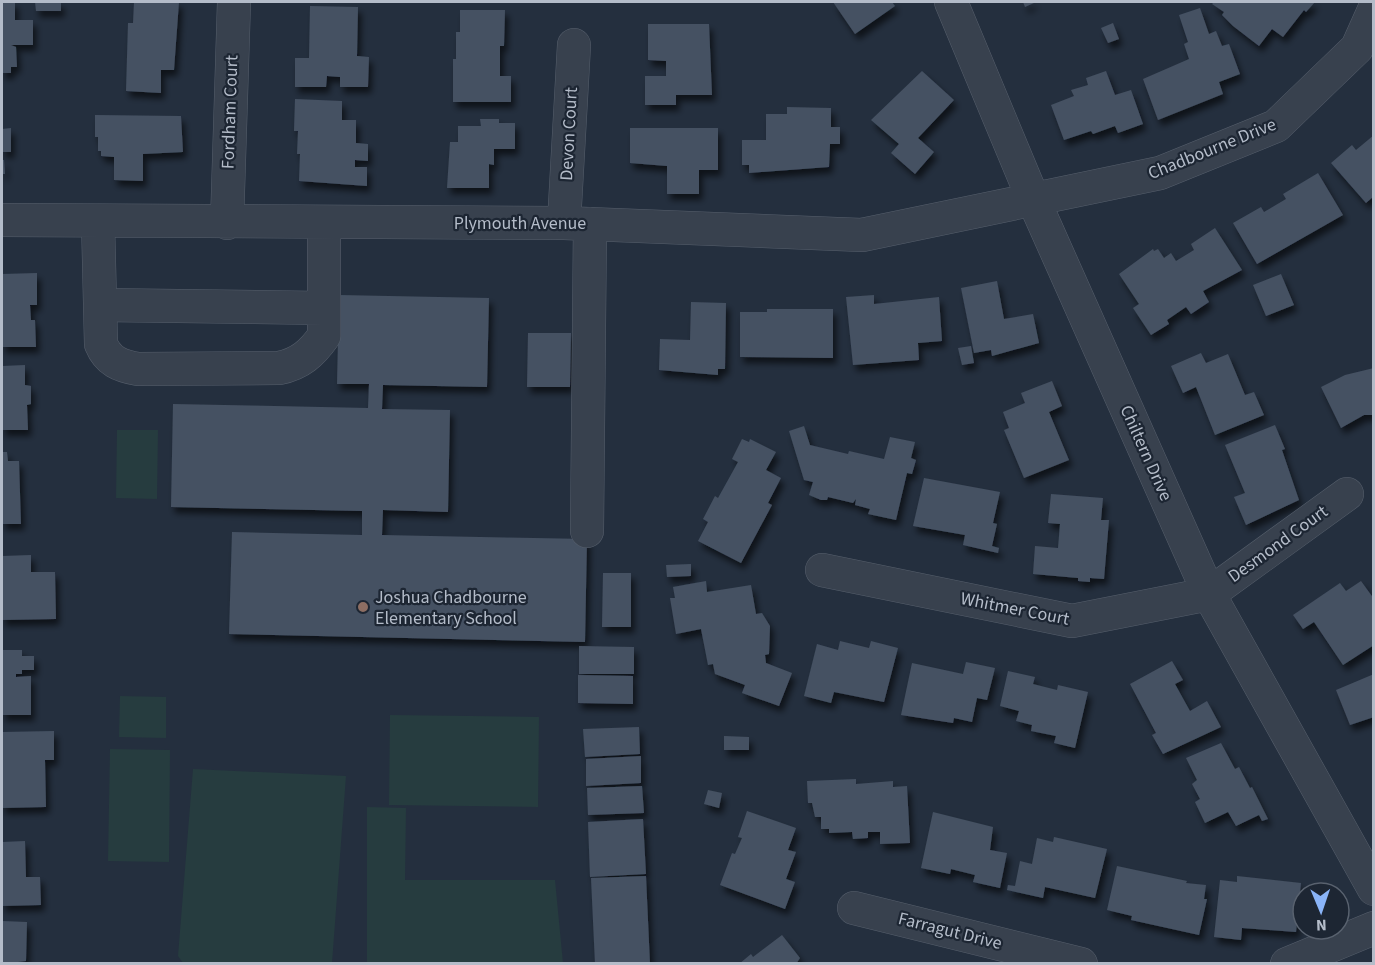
<svg xmlns="http://www.w3.org/2000/svg" width="1375" height="965" font-family="'Source Sans 3',sans-serif">
	<defs>
		<filter id="shadow"><feDropShadow dx="3.5" dy="6" stdDeviation="3" flood-color="#0009"/></filter>
	</defs>
	<rect width="100%" height="100%" fill="#242f3e"/>
	<path fill="#263c3f" d="M117 430H158L157 499 116 498Z
		M120 696 166 697V738L119 737Z
		M390 715 539 717 538 807 389 805Z
		M110 749 170 750 169 862 108 861Z
		M193 769 346 776 332 963H183L178 956Z
		M367 807 406 808 405 880H555L563 963H367Z"/>
	<path fill="#455162" filter="url(#shadow)" d="M2 2H15V20H33V45H11L16 47 17 67H11V73H2Z
		M35 2H61V11H36Z
		M134 2H179L174 70H161V93L126 91 128 23H133Z
		M833 2H892L895 6 855 34Z
		M1023 2H1036L1025 7Z
		M1214 2H1315L1306 12 1304 10 1283 37 1272 29 1259 46 1233 26 1222 15 1224 12 1212 4Z
		M310 6 358 7 357 56 369 57 368 87H340V77L327 76 326 87H295V58H309Z
		M1200 8 1209 34 1216 31 1222 46 1229 44 1240 74 1219 82 1223 94 1158 120 1143 79 1189 59 1184 44 1188 42 1179 15Z
		M460 10H505L504 46H500V76H511V102H453V59H456V32H460Z
		M1113 23 1119 39 1108 43 1101 28Z
		M648 24H709L712 95H676V105H645V76H666V61L648 60Z
		M922 71 954 100 918 138 934 152 915 174 891 153 899 144 871 120Z
		M1106 71 1115 95 1131 90 1143 124 1118 133 1115 126 1093 134 1091 131 1064 140 1051 105 1074 96 1071 90 1088 85 1086 78Z
		M295 99 342 101V120H356V143L368 144V161L355 160V167H367V186L299 181 300 154H297L298 131H294Z
		M787 107 831 108V127H840V144H830L829 167 749 173V165H742V140H766V114H787Z
		M95 115 181 116 183 152 143 154V181L114 180V157L101 156V151H98V137H95Z
		M480 119H499V123H515V149H494V165L489 164V188H447L450 142H458V126H481Z
		M11 128V152H2V129Z
		M630 128H718V170H699V194H667V166L630 163Z
		M1374 135V196L1366 203 1331 163 1352 145 1356 150Z
		M2 160H4L5 174H2Z
		M1318 173 1343 215 1257 264 1233 223 1261 207 1264 212 1286 199 1283 194Z
		M1215 228 1242 270 1203 291 1209 302 1191 314 1186 307 1167 320 1169 324 1151 335 1133 308 1139 304 1119 274 1153 249 1154 251 1158 249 1164 258 1171 253 1176 261 1194 250 1191 244Z
		M37 273V305H30L31 320H35L36 347H2V274Z
		M1281 274 1294 305 1266 316 1253 285Z
		M997 281 1004 319 1033 314 1039 343 992 356 991 350 974 353 961 288Z
		M339 295 489 298 487 387 383 385 382 409 450 410 448 512 383 510 382 535 587 539 585 642 229 634 232 532 362 535V511L171 507 173 404 368 408 369 384H337Z
		M874 295V304L939 297 942 341 918 343 919 360 853 365 846 297Z
		M691 302 726 303 725 369H718V375L659 370 660 339 690 340Z
		M767 309H833V358L740 357V312H767Z
		M528 333H571L570 387H527Z
		M971 346 974 363 962 365 958 348Z
		M1201 353 1206 363 1228 354 1245 395 1254 392 1264 415 1215 435 1196 387 1183 393 1171 366Z
		M25 365V385L31 386V404L27 405 28 430H2V366Z
		M1374 368V415H1364L1341 428 1321 387 1345 375Z
		M1052 381 1062 406 1049 412 1069 460 1024 478 1004 430 1009 428 1003 412 1025 403 1021 393Z
		M1275 425 1285 449 1282 450 1299 500 1246 525 1234 497 1245 493 1225 445Z
		M804 426 810 445 848 454 849 451 884 459 890 437 915 442 911 458 916 460 912 474 907 473 896 520 868 514 870 509 855 505 856 499 853 503 828 497 827 500H821L809 495 813 482 804 480 789 431Z
		M742 439 749 442 750 439 776 452 766 470 781 478 768 503 772 505 741 563 698 541 708 522 703 519 715 496 718 498 738 462 732 459Z
		M2 452H7L8 461H19L21 524H2Z
		M924 478 1000 492 993 523 997 524 992 546 999 548 998 553 963 545 965 535 913 526Z
		M1051 494 1103 498 1101 520H1109L1104 579 1090 578V582L1078 581V578L1033 574 1035 546 1058 548 1060 524 1048 523Z
		M31 555V572H55L56 619 2 620V556Z
		M691 564V576L667 577 666 565Z
		M603 573H631V627H602Z
		M706 581 707 592 751 585 756 614 762 613 770 626 769 654 765 655 766 663 792 673 779 706 742 693 745 685 715 674 713 664 708 665 701 629 676 634 670 598H675L673 587Z
		M1361 581 1374 599V645L1343 665 1314 622 1303 629 1293 615 1340 583 1346 591Z
		M840 641 869 648 871 641 898 648 884 702 834 692 831 703 804 696 817 644 838 650Z
		M579 646 634 647V674H579Z
		M2 650H22V656H34V670H22V674H16V677L31 676V715H2Z
		M1172 661 1183 680 1175 684 1190 711 1207 701 1221 727 1163 754 1152 735 1156 733 1130 684Z
		M966 662 995 668 987 700 977 698 972 722 954 718 953 723 901 715 912 663 963 674Z
		M1008 671 1035 677 1033 684 1057 690 1058 685 1088 692 1075 748 1054 743 1056 736 1031 731 1032 725 1016 721 1019 711 1000 706Z
		M1374 674V717L1350 725 1336 690Z
		M578 675 633 676V704L578 703Z
		M639 727 640 754 585 757 583 729Z
		M54 731V760H45L46 807 2 808V732Z
		M724 736 749 737V750H724Z
		M1221 743 1235 769 1239 767 1250 788 1252 787 1268 819 1262 821 1259 815 1236 826 1228 812 1205 823 1195 802 1200 799 1192 784 1197 780 1186 758Z
		M641 756V783L586 786V759Z
		M856 779V784L893 781V787L907 786 910 843 880 844V832H868V838L853 839 852 832 829 833V829H821V817H815L812 803H808L807 781Z
		M642 786 644 813 588 815 587 788Z
		M708 790 722 793 719 808 704 804Z
		M747 811 796 828 788 850 796 852 786 879 795 882 785 909 720 885 732 853 735 854 742 838 738 837Z
		M933 812 993 827 990 850 1007 853 1000 888 973 882 975 875 951 869 950 874 921 868Z
		M643 819 646 874 590 877 588 822Z
		M1054 837 1107 849 1095 898 1045 887 1043 898 1007 890 1008 885 1015 886 1020 861 1032 864 1037 838 1053 842Z
		M25 841 26 877H40L41 905 2 906V842Z
		M1117 866 1187 881 1186 883 1206 885 1204 899H1207L1199 935 1131 920 1132 916 1107 910Z
		M646 876 650 964H595L591 878Z
		M1237 876 1301 883 1296 932 1242 928 1241 940 1214 937 1220 880 1237 882Z
		M2 921 27 922 26 961 2 964Z
		M782 935 800 958 796 964H739L751 954 753 957Z"/>
	<g fill="none" stroke-linecap="round" stroke-linejoin="round">
		<g stroke="#565f6c" stroke-width="34">
			<path id="minor" d="M951 2 1034 201 1209 594 1374 889
				M2 220 564 223 862 235 1160 173 1276 126 1357 48 1374 10
				M98 221 101 344C108 361 120 366 138 369L279 368C300 364 312 353 324 336V223
				M227 223 234 2
				M564 223 574 45
				M100 305 324 308
				M587 531 590 224
				M822 570 1072 621 1209 594 1347 494
				M854 908 1081 964
				M1287 964 1374 928"/>
		</g>
		<use href="#minor" stroke="#38414e" stroke-width="33"/>
	</g>
	<circle fill="#8d6e63" stroke="#1d2633" stroke-width="2" cx="363" cy="607" r="6"/>
	<g text-anchor="middle" dominant-baseline="central" stroke-width="4.5" stroke-linejoin="round" paint-order="stroke">
		<g font-size="18" fill="#b4bcc9" stroke="#1d2633">
			<text transform="translate(230 112) rotate(-88)">Fordham Court</text>
			<text transform="translate(569 134) rotate(-87)">Devon Court</text>
			<text transform="translate(1212 149) rotate(-22)">Chadbourne Drive</text>
			<text x="520" y="223">Plymouth Avenue</text>
			<text transform="translate(1146 453) rotate(66)">Chiltern Drive</text>
			<text transform="translate(1278 544) rotate(-36)">Desmond Court</text>
			<text transform="translate(1015 609) rotate(11)">Whitmer Court</text>
			<text transform="translate(950 931) rotate(14)">Farragut Drive</text>
		</g>
		<g font-size="18" fill="#b4bcc9" stroke="#1d2633" text-anchor="start">
			<text x="375" y="597">Joshua Chadbourne<tspan x="375" dy="21">Elementary School</tspan></text>
		</g>
	</g>
	<rect width="1375" height="965" fill="none" stroke="#b4bcc9" stroke-width="6"/>
	<g transform="translate(1321 911) rotate(178)"><circle r="28" fill="#1d2633" stroke="#59626f" stroke-width="1.5"/>
	<path d="M0-4.5L10 22L0 15L-10 22Z" fill="#8ab4f8"/>
	<text y="-9" font-size="16" font-weight="bold" text-anchor="middle" fill="#b4bcc9">N</text>
	</g>
</svg>
